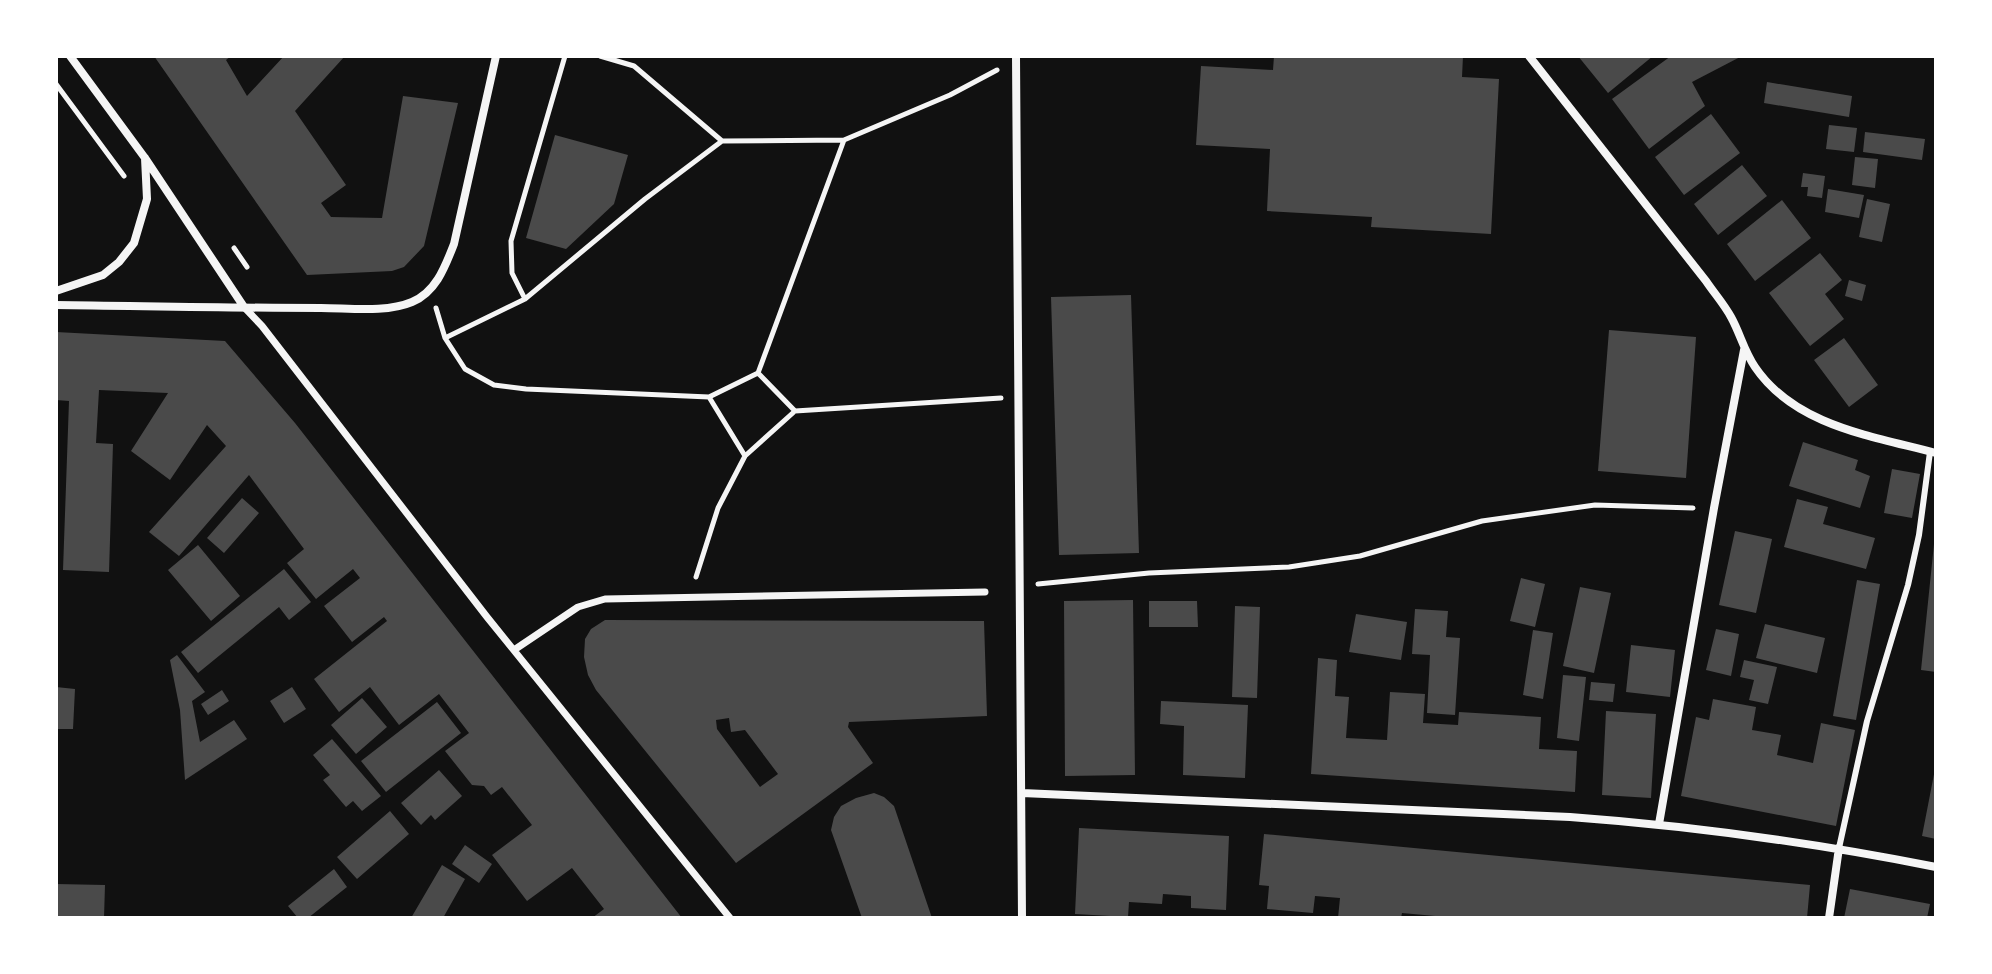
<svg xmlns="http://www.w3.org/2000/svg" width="1992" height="974" font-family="Lato,sans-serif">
	<rect width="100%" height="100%" fill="#111"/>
	<path fill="#4a4a4a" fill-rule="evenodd" d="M154 56H231L226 60 247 96 284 56H345L295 111 346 185 321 203 331 217 382 218 403 96 458 103 424 246 404 267 392 271 307 275Z
		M1274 56H1463L1462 77 1499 79 1491 234 1371 227 1372 217 1267 211 1270 149 1196 145 1201 66 1273 70Z
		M1578 56H1653L1608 93Z
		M1671 56H1742L1692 82 1705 106 1649 149 1612 99Z
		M1767 82 1852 96 1849 117 1764 103Z
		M1711 114 1740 153 1684 195 1655 157Z
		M1829 125 1857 128 1854 152 1826 149Z
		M1865 132 1925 139 1922 160 1863 152Z
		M555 135 628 155 614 204 566 249 526 238Z
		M1855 157 1878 159 1875 188 1852 185Z
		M1742 165 1767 196 1718 235 1694 204Z
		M1803 173 1825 176 1822 198 1807 196 1808 187H1801Z
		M1828 189 1864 195 1859 218 1825 212Z
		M1867 199 1890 204 1882 242 1859 237Z
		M1782 200 1811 238 1755 281 1727 244Z
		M1820 253 1842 280 1825 294 1844 319 1810 346 1769 293Z
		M1849 280 1866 285 1862 301 1845 296Z
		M1131 295 1139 553 1059 555 1051 297Z
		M1609 330 1696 337 1686 478 1598 471Z
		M56 332 225 341 295 423 682 918H592L604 909 572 868 527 901 492 855 532 825 502 787 491 795 484 786 472 785 445 751 469 733 439 694 399 725 370 687 339 712 314 679 387 621 384 617 352 642 324 606 360 578 353 569 316 599 287 563 304 549 249 475 179 556 149 532 226 446 207 425 170 480 131 451 168 393 99 390 96 443 113 444 109 572 63 570 69 401 56 400Z
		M1844 338 1878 385 1849 407 1814 360Z
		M1803 442 1858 460 1855 470 1870 476 1860 508 1789 486Z
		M1892 469 1920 474 1912 518 1884 513Z
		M242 498 259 513 224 553 207 538Z
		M1797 499 1828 507 1823 524 1875 538 1866 569 1784 547Z
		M1735 531 1772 539 1756 613 1719 605Z
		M1934 544 1936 545V672L1921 670Z
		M198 545 240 596 211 621 168 570Z
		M284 569 311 602 289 620 279 607 198 673 181 652Z
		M1521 578 1545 584 1535 627 1510 621Z
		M1857 580 1880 584 1856 720 1833 716Z
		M1580 587 1611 593 1594 673 1563 666Z
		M1133 600 1135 775 1065 776 1064 601Z
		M1149 601H1197L1198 627H1149Z
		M1235 606 1260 607 1257 698 1232 697Z
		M1415 609 1448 611 1446 637 1460 638 1455 715 1427 713 1430 655 1412 654Z
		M1356 614 1407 622 1401 660 1349 652Z
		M605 620 984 621 987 716 849 722 848 727 873 763 736 863 596 690 588 675 584 657 585 639 591 629ZM729 718 731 732 745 730 778 774 760 787 717 729 716 720Z
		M1765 624 1825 638 1817 673 1756 658Z
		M1716 629 1739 634 1731 676 1706 670Z
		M1533 630 1553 633 1543 699 1523 695Z
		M1631 645 1675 650 1670 697 1626 692Z
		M177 655 205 692 192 701 200 742 234 720 247 739 185 780 180 710 170 660Z
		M1318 658 1337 660 1335 696 1349 697 1346 738 1387 740 1390 692 1425 694 1423 723 1458 725 1459 712 1541 717 1539 749 1577 751 1575 792 1311 774Z
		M1744 660 1777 667 1768 704 1749 700 1754 680 1740 677Z
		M1563 675 1586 677 1579 741 1557 738Z
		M1591 682 1615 684 1613 702 1589 700Z
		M56 687 75 689 73 729H56Z
		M292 687 306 709 284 723 270 701Z
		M222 690 229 701 208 715 201 704Z
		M362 698 387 727 356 754 331 725Z
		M1713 699 1756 707 1752 730 1781 735 1777 755 1813 763 1821 723 1855 730 1836 826 1681 796 1696 717 1709 720Z
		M1161 701 1248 705 1245 778 1183 775 1184 726 1160 724Z
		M437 702 461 733 386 792 361 761Z
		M1606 711 1656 714 1651 798 1602 795Z
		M332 739 381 796 362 811 353 801 346 807 323 780 330 775 313 755Z
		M1935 769H1936V839L1922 836Z
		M439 770 462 796 435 820 431 815 421 825 401 803Z
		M874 793 884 797 894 806 932 918H862L831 830 834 817 841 806 856 798Z
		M390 811 409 834 357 879 337 857Z
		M1079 828 1229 836 1226 910 1191 908V896L1163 894 1162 904 1129 902 1128 917 1075 914Z
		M1264 834 1810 885 1807 918H1457L1402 913 1401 918H1338L1340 898 1315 896 1313 913 1267 909 1269 886 1259 885Z
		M465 845 492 864 479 883 452 864Z
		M442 865 465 879 443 918H411Z
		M334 869 347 887 308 918H298L288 906Z
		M56 884 105 885 104 918H56Z
		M1850 889 1930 904 1927 918H1844Z"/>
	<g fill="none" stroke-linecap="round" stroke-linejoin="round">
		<path stroke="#f5f5f5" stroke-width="5" d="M600 56 634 66 722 141
			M56 84 124 176
			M234 248 247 267
			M525 299 512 273 511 241 565 56
			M436 308 445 338 465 369 494 385 526 389 709 397 758 373 795 411
			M445 338 525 299 645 199 722 141 844 140 950 95 997 70
			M758 373 844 140
			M709 397 745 456 795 411 1001 398
			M696 577 718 508 745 456
			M1038 584 1149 573 1289 567 1360 556 1482 521 1595 505 1693 508"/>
		<path stroke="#f5f5f5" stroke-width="6" d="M1839 848 1867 721 1908 585 1919 535 1930 452"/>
		<path stroke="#f5f5f5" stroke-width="7" d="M244 307 262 326 487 617 730 918
			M514 650 578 607 605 599 985 592"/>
		<path stroke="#f5f5f5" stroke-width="8" d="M70 56 145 158 244 307
			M1016 56 1022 918
			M1529 56 1706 281C1714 293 1724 304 1731 317 1740 333 1744 351 1755 367 1795 426 1872 436 1936 453
			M56 291 103 275 119 262 134 243 147 199 145 158
			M56 305C144 306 232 308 321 308 349 308 386 313 412 302 436 292 445 267 454 244L496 56
			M1022 793 1570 817C1693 826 1815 843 1936 867
			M1659 824 1714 508 1744 350
			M1829 918 1839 848"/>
	</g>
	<rect width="1992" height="974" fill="none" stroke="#ffffff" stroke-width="116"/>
</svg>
